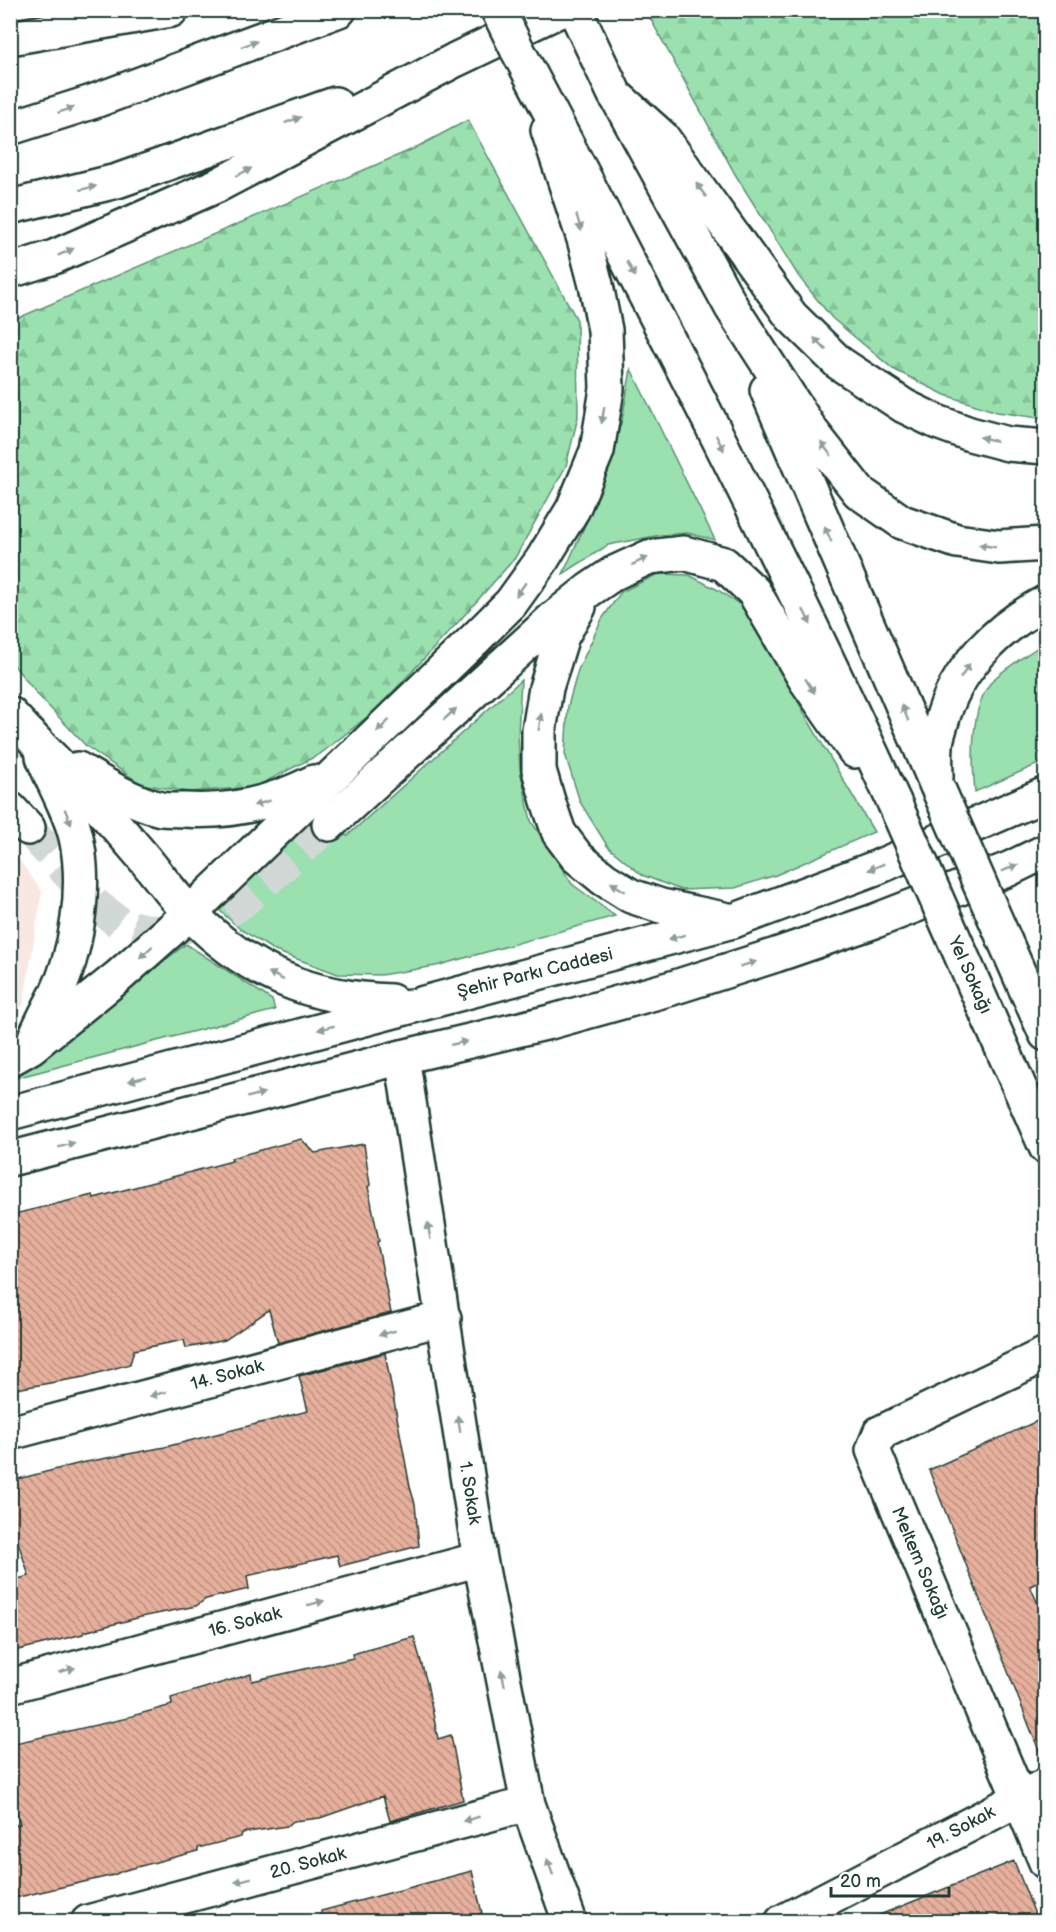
<svg xmlns="http://www.w3.org/2000/svg" width="1056" height="1932" font-family="'Balsamiq Sans',sans-serif">
	<defs>
		<pattern id="forest-firs" width="22" height="20" patternUnits="userSpaceOnUse" patternTransform="scale(1.5)"><rect width="22" height="20" fill="#9ae1af"/><path d="M5 1l3.5 6h-7zM16 11l3.5 6h-7z" fill="#84c297"/></pattern>
		<pattern id="building-back-hatch" width="6" height="6" patternUnits="userSpaceOnUse" patternTransform="scale(1.5)"><rect width="6" height="6" fill="#e7b09d"/><path d="M-1 5l2 2M0 0l6 6M5-1l2 2" fill="none" stroke="#bb9081"/></pattern>
	</defs>
	<rect width="100%" height="100%" fill="#fff"/>
	<filter id="ink" filterUnits="userSpaceOnUse"><feTurbulence type="fractalNoise" baseFrequency=".0167" numOctaves="2"/><feDisplacementMap in="SourceGraphic" scale="12" xChannelSelector="R" yChannelSelector="G"/><feConvolveMatrix kernelMatrix="1 2 1 2 8 2 1 2 1" color-interpolation-filters="sRGB"/></filter>
	<g filter="url(#ink)">
		<path fill="#f8e7e2" d="M10 847 42 892 23 1005 11 1015Z"/>
		<path fill="#9ae1af" stroke="#5c8f72" stroke-width="1.5" d="M631 369 715 540 687 533 661 535 608 545 563 574 599 494 622 420Z
			M658 574 689 575 718 590 748 610 808 720 874 832 776 875 735 888 681 890 642 875 608 847 580 802 565 754 568 706 578 670 602 619 621 592Z
			M1045 642V761L975 792C972 761 969 706 993 680 1003 669 1032 652 1045 642Z
			M521 680 518 735 520 769 531 821 572 884 615 916 436 966 381 975 338 974 275 951 240 929 218 909 314 818 347 836Z
			M186 944 272 1000 275 1010 12 1079Z"/>
		<path fill="url(#forest-firs)" stroke="#5c8f72" stroke-width="1.5" d="M659 11H1045V419L997 412 945 395 893 369 832 318 799 277 735 174 649 16Z
			M468 120 577 320 578 417 566 466 515 558 461 619 376 710 320 754 255 787 189 792 141 784 86 746 38 695 11 662V321L413 149Z"/>
		<path fill="url(#building-back-hatch)" stroke="#1f3d34" stroke-width="1.5" d="M301 1139 315 1153 364 1144 370 1185 368 1187 379 1241 377 1242 391 1313 278 1343 269 1310 225 1340 186 1348 184 1340 134 1350 130 1364 84 1377 10 1390V1215L93 1195 94 1198 232 1161 231 1158Z
			M385 1353 410 1487 415 1504 419 1546 340 1566 337 1555 247 1576 249 1589 206 1599 196 1606 141 1617 84 1632 83 1634 10 1652V1581L29 1576 10 1517V1481L81 1463 165 1447 308 1411 299 1376Z
			M1046 1417V1579L1030 1586 1046 1622V1761H1043L929 1470Z
			M414 1637 427 1683 438 1739 451 1735 463 1800 390 1821 383 1796 320 1818 294 1821 287 1826 242 1833 241 1837 198 1848V1851L122 1871 114 1875 10 1899V1827L20 1824 10 1789V1744L128 1718V1717L172 1705 171 1698 251 1674 252 1681 353 1658 352 1654Z
			M1014 1861 1038 1922H867V1920Z
			M472 1871 482 1913 464 1919 452 1922H322L321 1911Z"/>
		<g fill="none" stroke-linecap="round" stroke-linejoin="round">
			<path stroke="#d2d8d6" stroke-width="33" stroke-dasharray="33 16" stroke-linecap="butt" d="M28 828 96 905 124 926 158 932 211 922 241 903 329 824"/>
			<g stroke="#1f3d34" stroke-width="38">
				<path id="minor" d="M10 714 38 744
					M402 1057 480 1559 528 1804 570 1922
					M1046 1354 880 1433 873 1450 1046 1862
					M10 1433 444 1318
					M10 1686 480 1559
					M88 1922 528 1804"/>
			</g>
			<g stroke="#1f3d34" stroke-width="38">
				<path id="secondary" d="M38 744C73 779 106 813 138 851 156 872 172 895 191 914 247 972 311 999 391 1001
					M78 769C103 784 132 802 161 809 169 810 177 810 185 810 231 813 273 803 314 782
					M34 1040C40 1025 48 1010 56 995 77 952 86 889 77 842 72 814 53 784 43 757
					M10 1059 31 1047 119 976 190 913 475 639 511 603 542 560 573 509 597 451 607 389 605 330 596 285 584 239 548 130
					M10 1113 733 921 878 867 1046 794
					M10 1159 402 1057 550 1022 672 988 776 955 875 921 1009 869 1046 851
					M782 1922 1046 1785"/>
			</g>
			<g stroke="#1f3d34" stroke-width="38">
				<path id="primary" d="M517 49C648 298 777 547 894 802
					M618 99 732 308 812 432 859 492 902 522 957 541 999 547 1046 544
					M767 390 937 786
					M579 607 562 636 546 688 539 731V770L548 801 559 833 577 857 604 879 631 896 661 906 733 921
					M936 778C936 768 935 757 936 746 936 739 939 731 941 724 955 669 997 628 1046 602
					M10 809 28 828
					M329 824 554 618 589 590 614 573 649 557 684 553 724 564 754 592 805 679 855 751
					M1025 987 1046 1034
					M988 1016 1046 1147"/>
			</g>
			<g stroke="#1f3d34" stroke-width="38">
				<path id="trunk" d="M575 10 615 95 662 137 791 316 839 363 904 406 937 422 970 434 1008 444 1046 447
					M10 38 171 10
					M10 128 92 102 339 10
					M10 207 117 181 335 104
					M10 271 54 257 218 185 455 60 560 10"/>
			</g>
			<use href="#minor" stroke="#fff" stroke-width="33"/>
			<use href="#secondary" stroke="#fff" stroke-width="33"/>
			<use href="#primary" stroke="#fff" stroke-width="33"/>
			<use href="#trunk" stroke="#fff" stroke-width="33"/>
			<g stroke="#1f3d34" stroke-width="38" stroke-linecap="butt">
				<path id="primary-bridge" d="M937 786 1025 987
					M894 802 988 1016"/>
			</g>
			<g stroke="#1f3d34" stroke-width="38" stroke-linecap="butt">
				<path id="trunk-bridge" d="M498 10 517 49"/>
			</g>
			<use href="#primary-bridge" stroke="#fff" stroke-width="33"/>
			<use href="#trunk-bridge" stroke="#fff" stroke-width="33"/>
		</g>
		<defs><path id="oneway-solid" d="M-6-.8H1V-3.2L6.5 0L1 3.2V.8H-6Z" transform="scale(1.5)"/></defs>
		<g fill="#8f9e9a">
			<use href="#oneway-solid" transform="translate(249 44) rotate(-20)"/>
			<use href="#oneway-solid" transform="translate(66 110) rotate(-18)"/>
			<use href="#oneway-solid" transform="translate(293 120) rotate(-20)"/>
			<use href="#oneway-solid" transform="translate(244 172) rotate(-28)"/>
			<use href="#oneway-solid" transform="translate(88 188) rotate(-14)"/>
			<use href="#oneway-solid" transform="translate(701 190) rotate(-126)"/>
			<use href="#oneway-solid" transform="translate(579 223) rotate(73)"/>
			<use href="#oneway-solid" transform="translate(66 252) rotate(-24)"/>
			<use href="#oneway-solid" transform="translate(631 269) rotate(63)"/>
			<use href="#oneway-solid" transform="translate(820 344) rotate(-135)"/>
			<use href="#oneway-solid" transform="translate(603 415) rotate(99)"/>
			<use href="#oneway-solid" transform="translate(988 439) rotate(-166)"/>
			<use href="#oneway-solid" transform="translate(720 443) rotate(63)"/>
			<use href="#oneway-solid" transform="translate(826 449) rotate(-128)"/>
			<use href="#oneway-solid" transform="translate(828 534) rotate(-113)"/>
			<use href="#oneway-solid" transform="translate(987 546) rotate(-172)"/>
			<use href="#oneway-solid" transform="translate(640 561) rotate(-25)"/>
			<use href="#oneway-solid" transform="translate(521 589) rotate(126)"/>
			<use href="#oneway-solid" transform="translate(807 617) rotate(64)"/>
			<use href="#oneway-solid" transform="translate(965 671) rotate(-57)"/>
			<use href="#oneway-solid" transform="translate(810 686) rotate(57)"/>
			<use href="#oneway-solid" transform="translate(905 713) rotate(-113)"/>
			<use href="#oneway-solid" transform="translate(450 714) rotate(-42)"/>
			<use href="#oneway-solid" transform="translate(540 722) rotate(-81)"/>
			<use href="#oneway-solid" transform="translate(383 726) rotate(136)"/>
			<use href="#oneway-solid" transform="translate(262 803) rotate(163)"/>
			<use href="#oneway-solid" transform="translate(68 817) rotate(68)"/>
			<use href="#oneway-solid" transform="translate(876 867) rotate(158)"/>
			<use href="#oneway-solid" transform="translate(1010 868) rotate(-23)"/>
			<use href="#oneway-solid" transform="translate(618 887) rotate(-148)"/>
			<use href="#oneway-solid" transform="translate(677 937) rotate(165)"/>
			<use href="#oneway-solid" transform="translate(146 952) rotate(138)"/>
			<use href="#oneway-solid" transform="translate(748 964) rotate(-17)"/>
			<use href="#oneway-solid" transform="translate(276 976) rotate(-153)"/>
			<use href="#oneway-solid" transform="translate(326 1028) rotate(165)"/>
			<use href="#oneway-solid" transform="translate(459 1043) rotate(-13)"/>
			<use href="#oneway-solid" transform="translate(137 1079) rotate(165)"/>
			<use href="#oneway-solid" transform="translate(256 1095) rotate(-15)"/>
			<use href="#oneway-solid" transform="translate(67 1145) rotate(-15)"/>
			<use href="#oneway-solid" transform="translate(429 1231) rotate(-99)"/>
			<use href="#oneway-solid" transform="translate(387 1333) rotate(165)"/>
			<use href="#oneway-solid" transform="translate(158 1394) rotate(165)"/>
			<use href="#oneway-solid" transform="translate(459 1424) rotate(-99)"/>
			<use href="#oneway-solid" transform="translate(316 1603) rotate(-15)"/>
			<use href="#oneway-solid" transform="translate(67 1670) rotate(-15)"/>
			<use href="#oneway-solid" transform="translate(503 1678) rotate(-101)"/>
			<use href="#oneway-solid" transform="translate(471 1819) rotate(165)"/>
			<use href="#oneway-solid" transform="translate(550 1867) rotate(-110)"/>
			<use href="#oneway-solid" transform="translate(243 1880) rotate(165)"/>
		</g>
	</g>
	<g text-anchor="middle" dominant-baseline="central" stroke-width="6" stroke-linejoin="round" paint-order="stroke">
		<g font-size="18" fill="#1f3d34" stroke="#fff">
			<text transform="translate(535 973) rotate(-14)">Şehir Parkı Caddesi</text>
			<text transform="translate(970 975) rotate(66)">Yel Sokağı</text>
			<text transform="translate(227 1375) rotate(-15)">14. Sokak</text>
			<text transform="translate(470 1493) rotate(81)">1. Sokak</text>
			<text transform="translate(920 1563) rotate(67)">Meltem Sokağı</text>
			<text transform="translate(245 1622) rotate(-15)">16. Sokak</text>
			<text transform="translate(961 1828) rotate(-28)">19. Sokak</text>
			<text transform="translate(308 1863) rotate(-15)">20. Sokak</text>
		</g>
	</g>
	<rect width="1056" height="1932" fill="none" stroke="#fff" stroke-width="36"/>
	<rect x="18" y="18" width="1020" height="1896" fill="none" stroke="#1f3d34" stroke-width="2" filter="url(#ink)"/>
	<path d="M831 1887v9h118v-9" fill="none" stroke="#1f3d34" stroke-width="3"/>
	<text x="840" y="1887" font-size="18" fill="#1f3d34" stroke="#ffffff" stroke-width="4.5" paint-order="stroke">20 m</text>
</svg>
